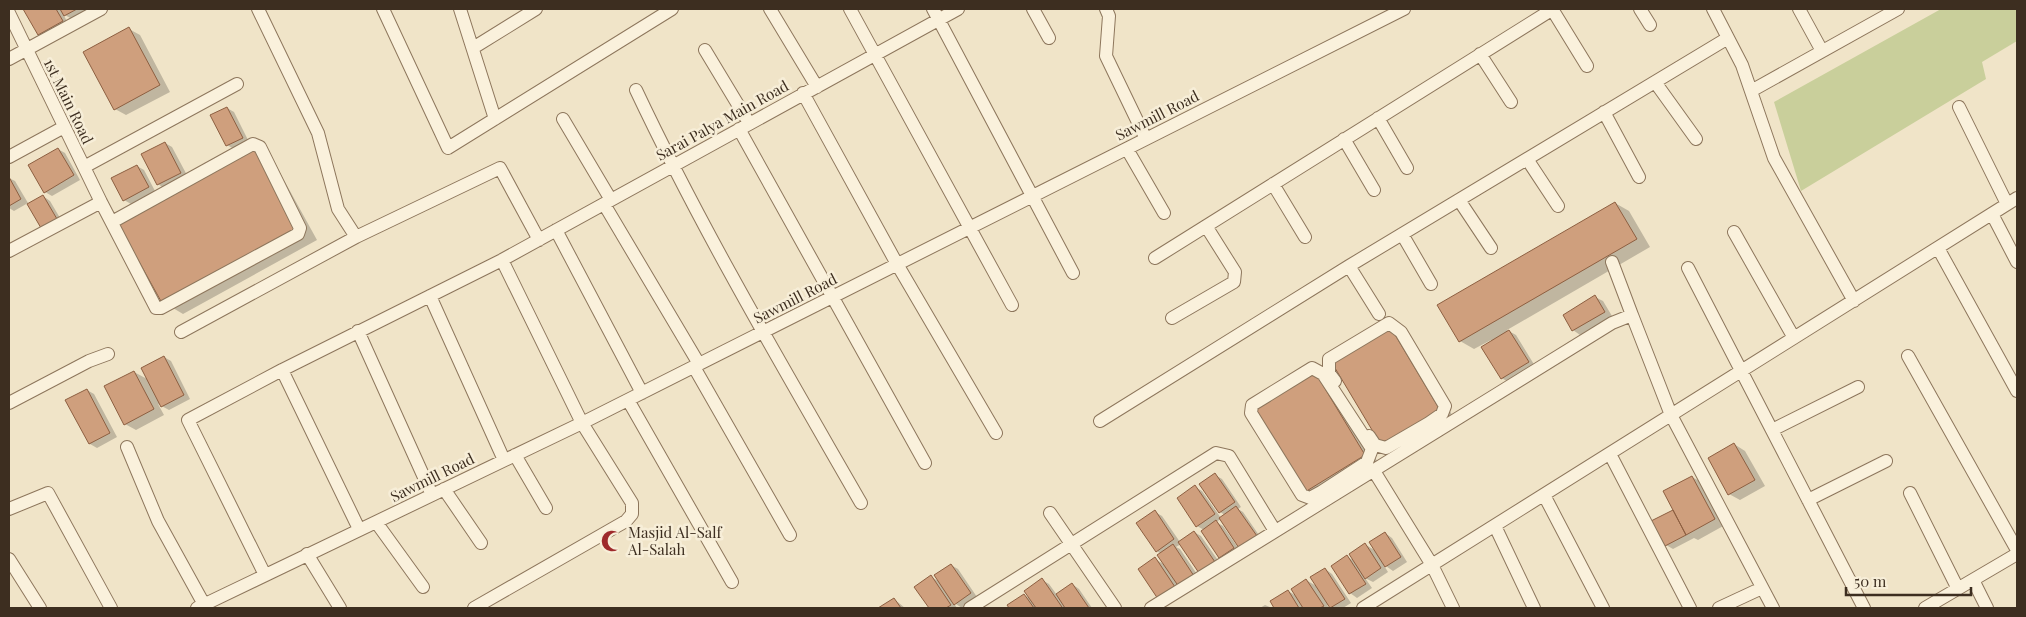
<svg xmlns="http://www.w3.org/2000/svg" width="2026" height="617" font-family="'Playfair Display',serif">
	<rect width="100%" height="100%" fill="#f0e4c8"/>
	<path fill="#c9cf9b" d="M1941 9H2017V41L1982 62 1986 79 1801 191 1774 102Z"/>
	<path fill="#0003" d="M25 9H91L72 19 63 14 69 25 46 39 39 35Z
		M129 29 140 35 170 92 126 115 115 109Z
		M227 108 234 112 249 142 234 149 227 145Z
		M165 143 172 147 188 177 165 189 158 184 143 155Z
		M58 149 65 153 80 180 52 196 45 192Z
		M255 150 274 162 317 240 183 314 163 302Z
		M137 166 144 170 155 191 131 204 124 200Z
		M9 178 15 181 28 203 14 211 9 208Z
		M43 196 50 201 63 223 49 231Z
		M1615 203 1629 211 1650 247 1507 330 1516 335 1535 366 1509 382 1501 378 1491 340 1474 349 1460 341Z
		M1595 297 1603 301 1612 316 1580 335 1573 330 1564 315Z
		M1391 329 1405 337 1454 418 1397 453Z
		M164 357 171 361 190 399 169 410 158 404 164 415 136 430 125 424 134 372 149 380Z
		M1329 382 1379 464 1321 499 1306 491 1257 409Z
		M87 390 94 394 117 437 97 448 90 444 67 401Z
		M1734 444 1745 451 1765 486 1740 500 1729 494Z
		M1215 475 1222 479 1241 507 1238 509 1243 512 1263 541 1221 519 1216 522 1223 526 1241 552 1227 561 1220 557 1204 530 1197 526 1195 487 1202 491 1221 518 1225 515 1220 512Z
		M1692 477 1703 483 1725 525 1698 540 1694 538 1673 549 1666 545Z
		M1155 512 1162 516 1180 542 1194 532 1201 536 1222 566 1181 544 1176 547 1180 549 1201 580 1187 590 1177 584 1182 592 1166 602 1155 559 1165 565 1161 554 1157 551Z
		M1385 533 1392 538 1407 562 1393 571 1383 564 1388 572 1373 582 1365 578 1372 588 1357 598 1350 593 1333 566 1347 557 1355 561 1366 545 1376 551Z
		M951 565 958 569 977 597 962 608 953 602 957 608H930L916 587 931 577 940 582Z
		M1325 569 1332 574 1351 603 1343 608H1333L1327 605 1329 608H1276L1272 602 1288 591 1298 597 1306 580 1318 587Z
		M1042 580 1049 584 1057 595 1072 584 1079 589 1092 608H1011L1009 605 1024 595 1032 600Z
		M894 599 905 608H880Z
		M1265 605 1272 608H1260Z"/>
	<path fill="#cf9f7d" stroke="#8d5f41" d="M23 9H56L63 21 38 35Z
		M60 9H77L64 16Z
		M129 27 160 85 114 110 83 52Z
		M227 107 243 138 226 146 210 115Z
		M165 142 181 173 157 185 141 154Z
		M58 148 74 175 44 193 28 165Z
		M255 149 298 228 162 303 118 224Z
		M137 165 149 187 123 201 111 178Z
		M9 177 21 199 9 206Z
		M43 195 57 219 41 228 27 204Z
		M1615 202 1637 239 1459 342 1437 305Z
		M1595 295 1605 312 1572 331 1563 315Z
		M1391 328 1440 410 1381 445 1332 363Z
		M1509 330 1529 362 1501 379 1481 347Z
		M164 356 184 395 161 407 141 368Z
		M134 371 154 409 124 425 104 386Z
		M1315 372 1365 455 1305 492 1255 408Z
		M87 389 110 433 89 444 65 400Z
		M1734 443 1755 480 1728 495 1708 458Z
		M1215 473 1235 502 1219 513 1199 484Z
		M1692 476 1715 519 1686 535 1663 491Z
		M1195 485 1215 514 1196 527 1177 498Z
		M1236 506 1257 536 1239 548 1219 518Z
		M1155 510 1174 539 1156 552 1136 523Z
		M1673 510 1686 535 1665 546 1651 521Z
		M1216 520 1234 548 1219 558 1201 531Z
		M1194 531 1215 562 1199 573 1178 542Z
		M1385 532 1401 557 1385 567 1369 542Z
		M1365 543 1381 568 1365 579 1349 554Z
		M1173 544 1194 576 1179 587 1157 555Z
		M1347 555 1366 584 1349 594 1331 566Z
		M1155 557 1175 587 1158 599 1138 569Z
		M951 564 971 593 954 605 934 575Z
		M1325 568 1345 599 1330 608 1310 577Z
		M931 575 951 605 946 608H929L914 587Z
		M1042 578 1062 607 1061 608H1036L1024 591Z
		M1306 579 1324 606 1320 608H1303L1291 589Z
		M1072 583 1089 608H1065L1056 594Z
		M1288 590 1299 608H1274L1270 601Z
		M1024 594 1034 608H1009L1007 605Z
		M894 598 901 608H878Z"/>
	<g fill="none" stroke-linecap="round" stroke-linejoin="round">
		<g stroke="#8d765c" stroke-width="14">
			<path id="minor" d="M258 9 318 133 338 209 356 237
				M383 9 448 148 672 9
				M460 9 495 119
				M770 9 817 87
				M850 9 1012 305
				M933 9 1073 273
				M1033 9 1049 38
				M1106 9 1109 16 1106 56 1146 139
				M1552 9 1587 66
				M1640 9 1650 25
				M1713 9 1742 65 1774 158 1854 301
				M1799 9 1822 51
				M9 13 101 202 156 308H161L298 234 300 228 260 147 253 144 112 222
				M473 48 536 9
				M705 50 749 123
				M1480 54 1511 102
				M9 59 101 9
				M1655 82 1696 139
				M636 90C703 232 783 367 861 503
				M1751 91 1898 9
				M803 93 897 264 996 433
				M1959 107 2007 204
				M1604 112 1639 177
				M1378 118 1407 168
				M563 119 611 200
				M739 129 925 463
				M1344 139 1374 190
				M1127 149 1164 213
				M9 157 64 127
				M1527 159 1558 206
				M84 167 237 84
				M1273 184 1305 237
				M1459 200 1491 248
				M604 204 699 364
				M1992 214 2017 262
				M556 230 642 393
				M1734 232 1794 338
				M1402 234 1431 284
				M1938 248 2017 391
				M9 251 101 202
				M1155 258 1553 9
				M1612 262 1632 315
				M1349 266 1379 314
				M1688 268 1864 608
				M430 296 504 460
				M1172 318 1234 282 1235 272 1206 226
				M358 331 432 495
				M181 332 356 237 500 168 539 240
				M1908 356 2017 550
				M694 367 790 535
				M282 370 359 529
				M1335 381 1329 373V359L1389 323 1401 332 1445 406 1442 414 1429 423
				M628 400 732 582
				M9 403 89 361 108 354
				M1100 421 1349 266 1728 38
				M1772 430 1858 387
				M1369 436 1375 445 1386 448 1429 423 1435 432
				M127 447 158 521 206 608
				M1610 454 1690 608
				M515 455 546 508
				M1374 471 1432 565 1453 608
				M444 489 481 543
				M1321 492 1367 462 1372 449 1323 374 1312 368 1252 405 1251 413 1302 495 1310 498 1321 492 1326 500
				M1910 493 1958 589
				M1544 495 1603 608
				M1808 500 1886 461
				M9 509 48 493 111 608
				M1050 513 1115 608
				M376 522 423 587
				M1495 526 1534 608
				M307 554 340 608
				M9 559 40 608
				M265 575 188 420 282 370 502 260 958 9
				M1973 580 1987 608
				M197 608 582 423 1404 9
				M474 608 626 521 632 514V503L582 423 502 260
				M970 608 1216 453 1229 456 1275 531
				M1151 608 1612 323 1632 315 1671 415 1773 608
				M1363 608 2017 198
				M1719 608 1762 588
				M1925 608 2017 554"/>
		</g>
		<use href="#minor" stroke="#faf1dc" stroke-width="12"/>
	</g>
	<defs>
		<g id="mosque-bare" transform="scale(1.725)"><path d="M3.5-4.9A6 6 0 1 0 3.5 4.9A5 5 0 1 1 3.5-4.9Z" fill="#9e2a2b" stroke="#f7eed8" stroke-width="2.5" paint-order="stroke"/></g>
	</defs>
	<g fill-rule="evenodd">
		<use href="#mosque-bare" x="612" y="541"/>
	</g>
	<g text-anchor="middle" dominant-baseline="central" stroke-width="5" stroke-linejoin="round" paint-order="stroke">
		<g font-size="15" fill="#3d2e20" stroke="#f7eed8">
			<text transform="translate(69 101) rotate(64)">1st Main Road</text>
			<text transform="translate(1157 115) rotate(-27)">Sawmill Road</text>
			<text transform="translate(722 120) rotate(-29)">Sarai Palya Main Road</text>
			<text transform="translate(795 298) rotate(-27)">Sawmill Road</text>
			<text transform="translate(432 477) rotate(-26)">Sawmill Road</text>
		</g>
		<g font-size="15" fill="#3d2e20" stroke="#f7eed8" text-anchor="start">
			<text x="628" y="532">Masjid Al-Salf<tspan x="628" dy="17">Al-Salah</tspan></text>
		</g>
	</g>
	<rect width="2026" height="617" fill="none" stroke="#3d2e20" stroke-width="20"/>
	<path d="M1846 587v8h125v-8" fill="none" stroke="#3d2e20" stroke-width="2.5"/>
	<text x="1854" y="587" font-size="15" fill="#3d2e20" stroke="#f7eed8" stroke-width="4" paint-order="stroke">50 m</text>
</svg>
